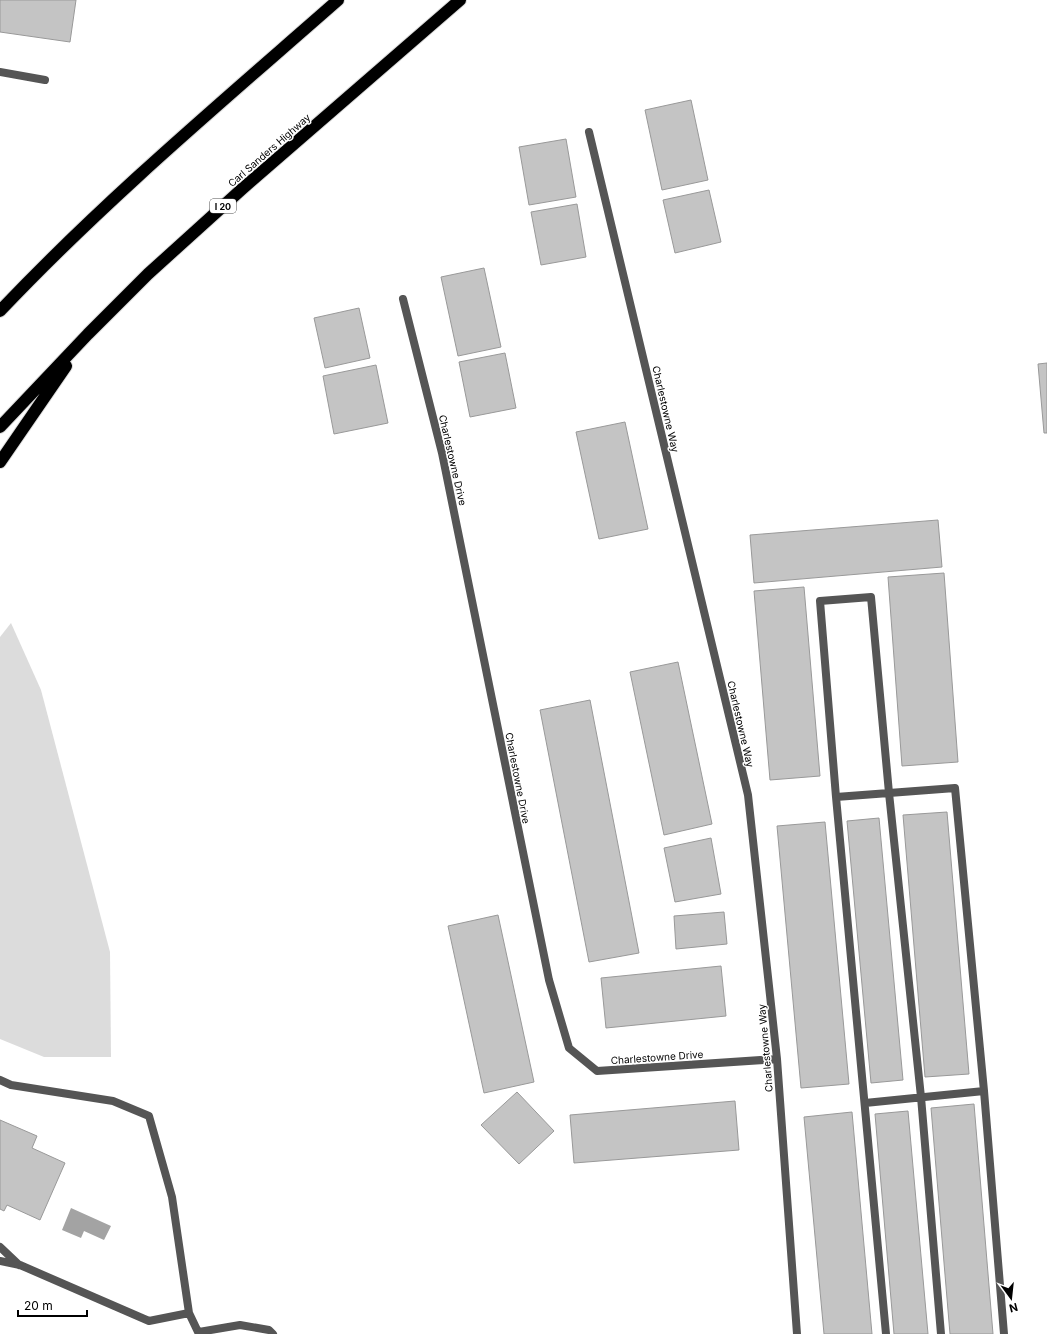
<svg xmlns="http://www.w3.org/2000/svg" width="1047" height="1334" font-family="Inter,sans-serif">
	<rect width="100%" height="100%" fill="#fff"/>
	<path fill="#dcdcdc" d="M11 623 41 690 110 952 111 1057H44L0 1039V637Z"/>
	<path fill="#a3a3a3" d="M71 1208 111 1226 104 1240 84 1231 81 1238 62 1230Z"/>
	<path fill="#c4c4c4" stroke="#999" d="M0 0H76L70 42 0 32Z
		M691 100 708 180 662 190 645 110Z
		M566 139 576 197 529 205 519 147Z
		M709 190 721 242 675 253 663 200Z
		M577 204 586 257 541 265 531 212Z
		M484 268 501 347 458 356 441 277Z
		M359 308 370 358 325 368 314 318Z
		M505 353 516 408 470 417 459 362Z
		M1047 363V433H1044L1038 364Z
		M376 365 388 423 334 434 323 376Z
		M625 422 648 529 599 539 576 432Z
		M938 520 942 567 754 583 750 535Z
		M944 573 958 762 902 766 888 577Z
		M804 587 820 776 770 780 754 591Z
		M678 662 712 824 664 835 630 672Z
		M590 700 639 953 589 962 540 710Z
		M947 812 969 1074 925 1077 903 815Z
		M879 818 903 1080 871 1083 847 821Z
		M825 822 849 1084 801 1088 777 826Z
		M711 838 721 894 675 902 664 848Z
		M724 912 727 944 676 949 674 916Z
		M498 915 534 1082 484 1093 448 926Z
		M721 966 726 1016 606 1028 601 978Z
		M517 1092 554 1131 519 1164 481 1125Z
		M735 1101 739 1150 574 1163 570 1115Z
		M974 1104 993 1334H950L931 1108Z
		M908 1111 928 1334H894L875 1114Z
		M852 1112 872 1334H824L804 1117Z
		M0 1120 37 1136 32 1148 65 1163 40 1220 7 1205 4 1211 0 1209Z"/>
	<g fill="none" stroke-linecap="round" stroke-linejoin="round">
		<g stroke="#dbdbdb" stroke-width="14">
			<path id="motorway" d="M0 311C105 200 223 101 338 0
				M0 427 88 334 148 274 242 189 460 0
				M0 462 66 366"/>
		</g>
		<path stroke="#555" stroke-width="8" d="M836 797 889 793 871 597 820 601 836 797 886 1334
			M0 1080 11 1085 113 1101 149 1116 172 1197 189 1313 199 1334
			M865 1103 984 1091
			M0 1247 19 1265
			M0 1261 20 1265 149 1321 189 1313
			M199 1332 240 1325 269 1330 273 1334
			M941 1334 921 1097 889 793 955 788 984 1091 1004 1334"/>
		<path stroke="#555" stroke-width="8" d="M0 72 45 80
			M589 132 748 795 777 1059 797 1334
			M403 299 442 453 549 980 569 1048 597 1071 777 1059"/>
		<use href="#motorway" stroke="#000" stroke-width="12"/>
	</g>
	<g text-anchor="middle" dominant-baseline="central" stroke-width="3" stroke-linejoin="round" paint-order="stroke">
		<rect fill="#fff" stroke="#4c4c4c" stroke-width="1" x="210" y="199" width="26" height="14" rx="3"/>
		<g font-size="9" font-weight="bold" fill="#000">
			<text x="223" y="206">I 20</text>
		</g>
		<g font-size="10" fill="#000" stroke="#fff">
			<text transform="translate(269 150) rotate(-41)">Carl Sanders Highway</text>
			<text transform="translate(666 409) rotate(77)">Charlestowne Way</text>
			<text transform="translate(453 460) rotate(77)">Charlestowne Drive</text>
			<text transform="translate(741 724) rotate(77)">Charlestowne Way</text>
			<text transform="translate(518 778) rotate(79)">Charlestowne Drive</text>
			<text transform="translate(765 1048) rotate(-95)">Charlestowne Way</text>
			<text transform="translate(657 1057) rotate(-4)">Charlestowne Drive</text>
		</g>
	</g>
	<g transform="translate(1011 1298) rotate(165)" stroke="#ffffff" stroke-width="3" paint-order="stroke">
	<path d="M0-3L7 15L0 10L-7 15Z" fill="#000000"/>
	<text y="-6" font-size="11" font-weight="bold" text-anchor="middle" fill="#000000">N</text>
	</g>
	<path d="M18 1310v6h69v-6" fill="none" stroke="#000000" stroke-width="2"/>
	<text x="24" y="1310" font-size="12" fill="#000000" stroke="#ffffff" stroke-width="3" paint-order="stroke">20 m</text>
</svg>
